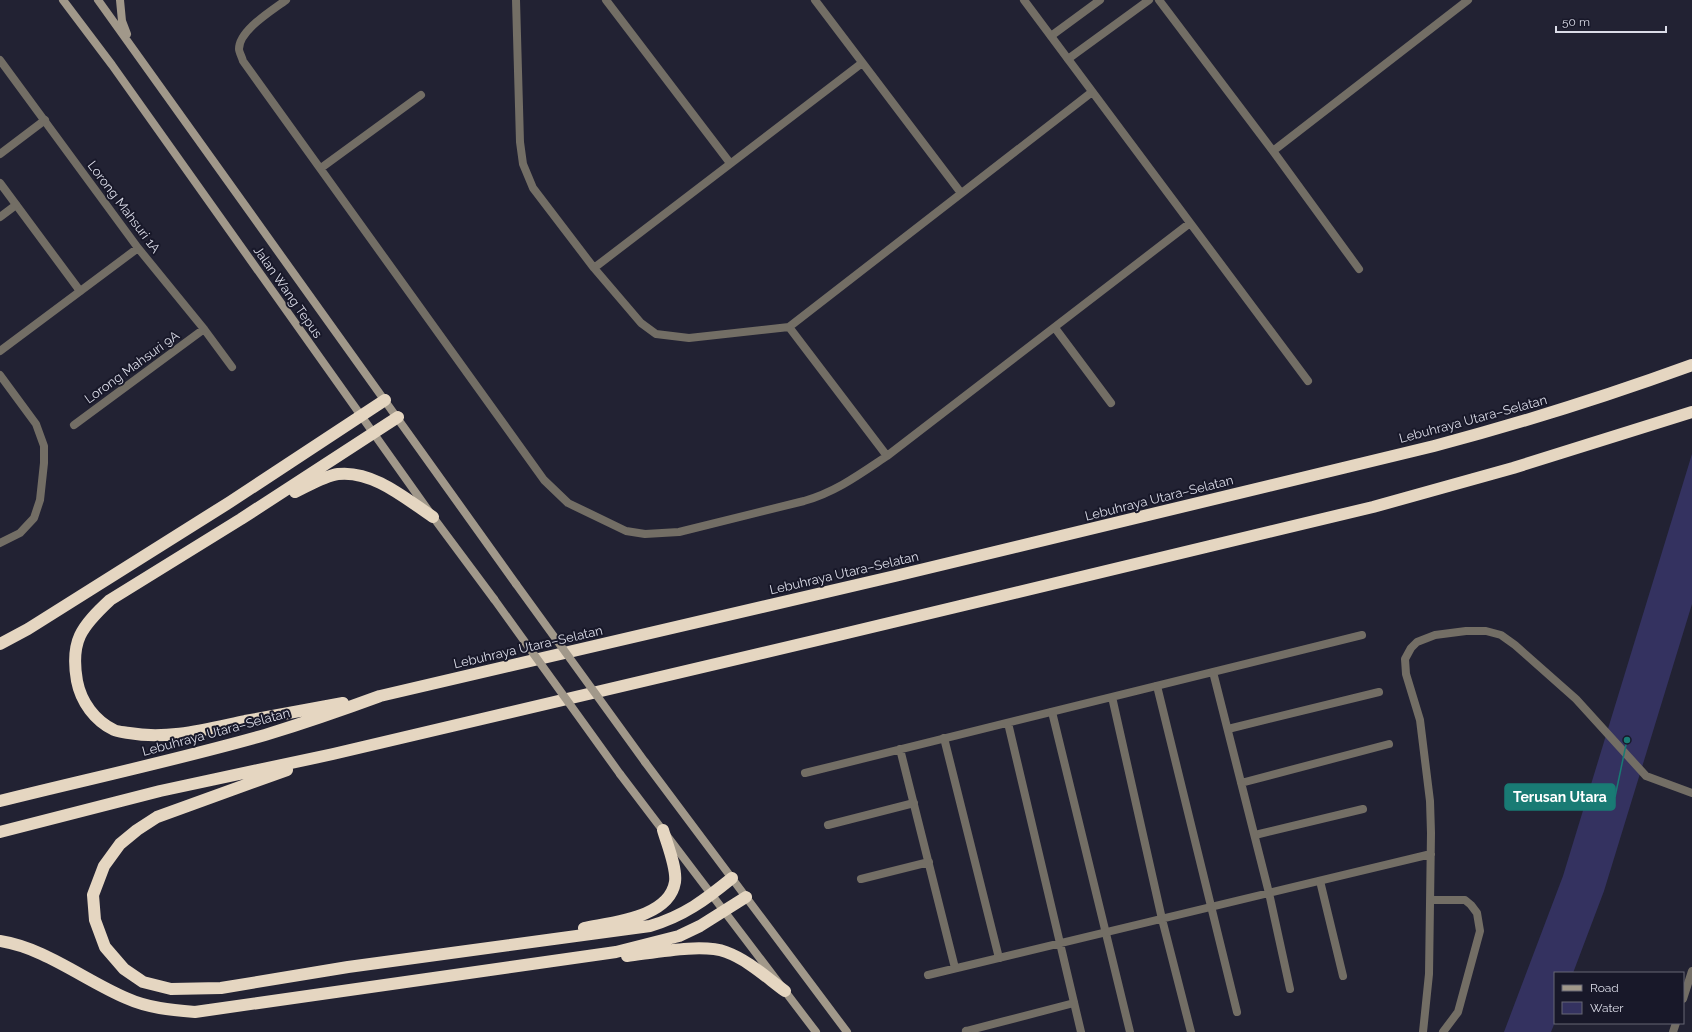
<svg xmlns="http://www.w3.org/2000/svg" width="1692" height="1032" font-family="Raleway,sans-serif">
	<rect width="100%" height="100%" fill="#223"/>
	<path fill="#343260" d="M1692 454V604L1604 891 1573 973H1555V1022L1551 1032H1504L1563 876Z"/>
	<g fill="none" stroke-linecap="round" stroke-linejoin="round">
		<path stroke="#736e65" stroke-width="8" d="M1159 0 1273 151 1359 269
			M1051 36 1100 0
			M1068 59 1149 0
			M1273 151 1468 0
			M0 154 45 120
			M0 183 80 291
			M1157 686 1237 1012
			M1052 712 1130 1032
			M1228 729 1379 692
			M944 738 999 958
			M828 825 914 803
			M1255 835 1363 809
			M1320 881 1343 976
			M1431 900H1465L1471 905 1477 913 1480 931 1458 1012 1443 1032
			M966 1031 1074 1003"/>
		<path stroke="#736e65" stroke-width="8" d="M286 0C273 10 239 30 239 49 239 52 242 57 243 61L544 480 568 503 626 531 645 534 679 532 804 501C836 492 860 474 887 456L1190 223
			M516 0 520 142 523 164 533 188 594 268 641 323 656 334 689 338 789 327 1092 92
			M606 0 730 163
			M815 0 961 193
			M1024 0 1308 381
			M0 60 138 248 204 329 232 367
			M321 168 421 95
			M0 217 16 205
			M594 268 862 63
			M789 327 887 456
			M1055 328 1111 403
			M0 351 138 248
			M0 375 36 424 44 446V463L40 500 34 518 20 533 0 543
			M74 425 204 329
			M1213 672 1269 893 1290 989
			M1112 697 1162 919 1191 1032
			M1008 723 1081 1032
			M900 749 955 968
			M805 773 1362 635
			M1241 783 1389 744
			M861 879 929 862
			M928 975 1431 854
			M1683 999 1692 971
			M966 1031 967 1032
			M1423 1032 1429 974 1431 833 1430 801 1420 720 1406 674 1405 659 1411 648 1417 642 1435 635 1466 631H1486L1501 635 1515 645 1576 699 1646 776 1692 793
			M1673 1032 1676 1023"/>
		<path stroke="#a1988a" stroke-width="8" d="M63 0 112 65 433 517 494 599
			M98 0 516 584
			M120 0 122 21 127 34
			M645 762 847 1032
			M620 774 816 1032"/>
		<path stroke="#e5d6c1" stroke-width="12" d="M295 492C308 486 324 476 338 474 373 470 406 499 433 517
			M0 644 28 629 230 502 385 400
			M343 703C311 709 278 715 245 721 207 729 168 740 129 733 124 732 118 732 114 730 95 721 81 702 77 681 70 641 81 627 110 600L241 519 398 417
			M287 770 157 817 137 830 120 844 104 866 93 895 95 920 105 947 124 969 143 982 171 989 221 988 348 967 650 926C684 916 705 900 732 878
			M0 801C88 779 177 760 265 735 304 723 342 710 380 696L895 576 1434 446C1521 423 1607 396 1692 365
			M0 832 160 791 333 754 843 634 1373 507 1513 468 1692 412
			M584 928C612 922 669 918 675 882 677 868 667 844 663 830
			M0 941C45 948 84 980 126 998 148 1008 171 1010 195 1012L616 952 679 936 700 926 746 897
			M627 956C653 953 702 943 726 952 748 960 766 977 785 991"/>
		<path stroke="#a1988a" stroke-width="8" d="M516 584 645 762
			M494 599 620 774"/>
	</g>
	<g text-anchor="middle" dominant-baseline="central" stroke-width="4" stroke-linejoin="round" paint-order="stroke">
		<g font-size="13" fill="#dbdce8" stroke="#181829">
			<text transform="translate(124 207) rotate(53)">Lorong Mahsuri 1A</text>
			<text transform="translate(288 292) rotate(55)">Jalan Wang Tepus</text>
			<text transform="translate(132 367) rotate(-36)">Lorong Mahsuri 9A</text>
			<text transform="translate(1473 419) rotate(-15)">Lebuhraya Utara–Selatan</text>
			<text transform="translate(1159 498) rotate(-14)">Lebuhraya Utara–Selatan</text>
			<text transform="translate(844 573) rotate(-13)">Lebuhraya Utara–Selatan</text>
			<text transform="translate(528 647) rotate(-13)">Lebuhraya Utara–Selatan</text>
			<text transform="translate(216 732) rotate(-15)">Lebuhraya Utara–Selatan</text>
		</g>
	</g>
	<path fill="none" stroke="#197b74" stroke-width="1.5" d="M1627 740L1615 797"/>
	<circle fill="#197b74" stroke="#181829" stroke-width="1.5" cx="1627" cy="740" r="4"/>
	<rect fill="#197b74" stroke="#197b74" stroke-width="1.5" x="1505" y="784" width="110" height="26" rx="4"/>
	<g font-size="14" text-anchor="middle" font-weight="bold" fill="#fff">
		<text x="1560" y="802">Terusan Utara</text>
	</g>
	<rect x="1554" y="972" width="130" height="52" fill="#181829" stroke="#666675"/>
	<rect x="1562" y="985" width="20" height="6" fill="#a1988a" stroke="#666675"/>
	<text x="1590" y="992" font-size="12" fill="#dbdce8">Road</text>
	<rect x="1562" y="1002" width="20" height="12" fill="#343260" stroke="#666675"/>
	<text x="1590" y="1012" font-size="12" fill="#dbdce8">Water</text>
	<path d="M1556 26v6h110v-6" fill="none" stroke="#dbdce8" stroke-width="2"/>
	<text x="1562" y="26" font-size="12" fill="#dbdce8" stroke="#181829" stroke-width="3" paint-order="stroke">50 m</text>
</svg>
